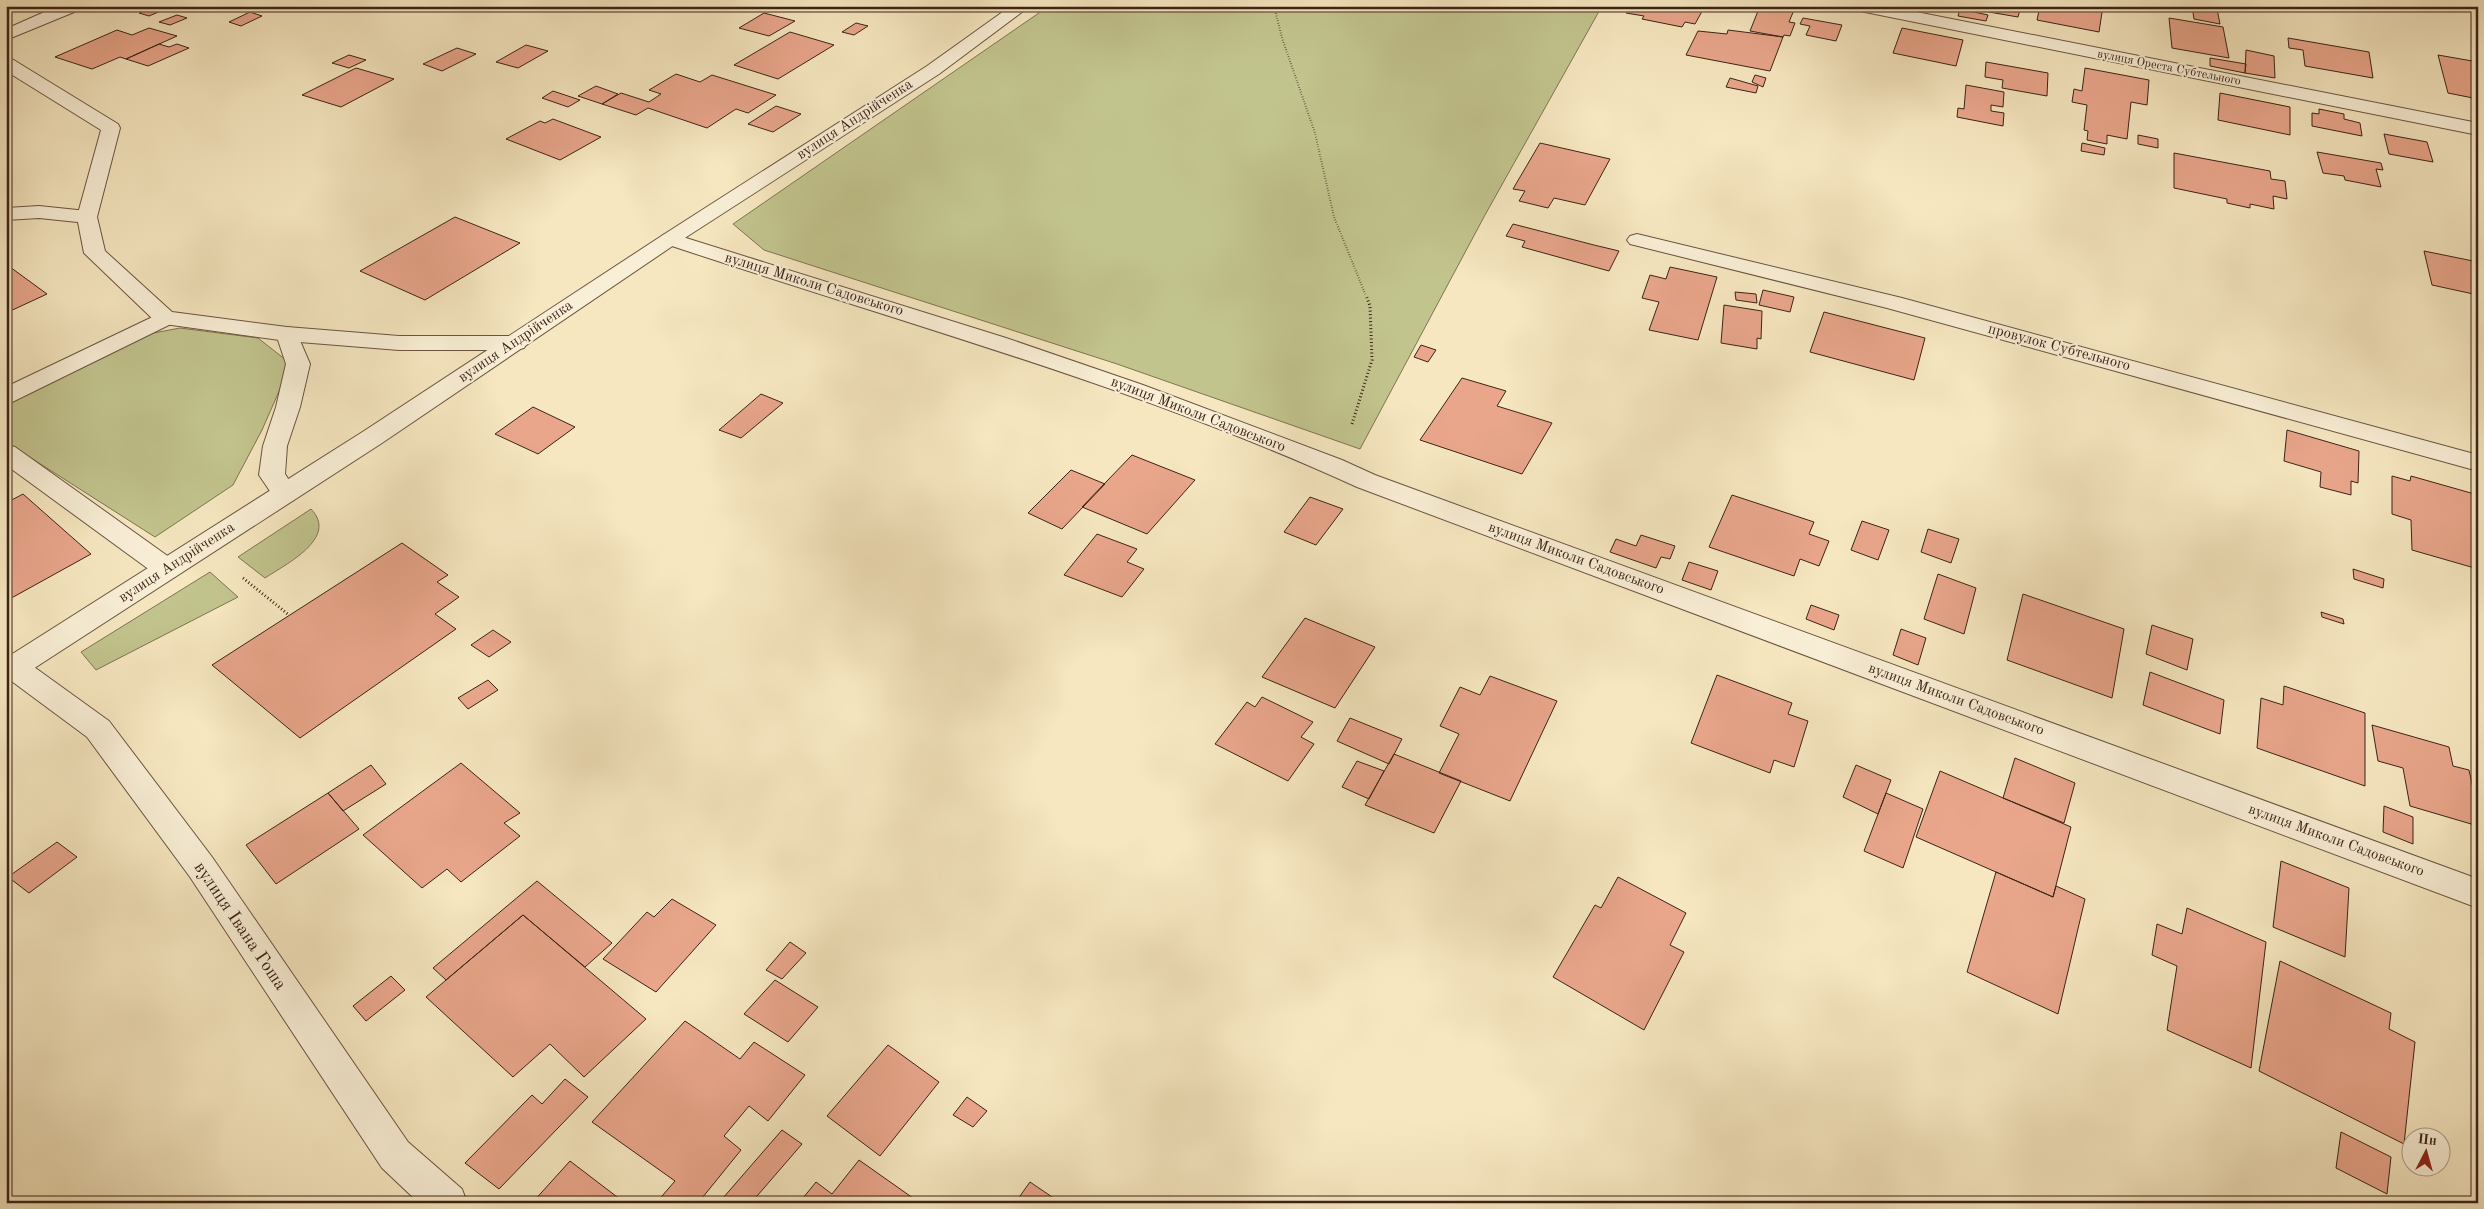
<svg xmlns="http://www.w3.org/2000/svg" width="2484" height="1209" font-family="'Old Standard TT',serif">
	<rect width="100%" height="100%" fill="#f6e7c0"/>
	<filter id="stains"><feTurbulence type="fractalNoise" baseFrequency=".004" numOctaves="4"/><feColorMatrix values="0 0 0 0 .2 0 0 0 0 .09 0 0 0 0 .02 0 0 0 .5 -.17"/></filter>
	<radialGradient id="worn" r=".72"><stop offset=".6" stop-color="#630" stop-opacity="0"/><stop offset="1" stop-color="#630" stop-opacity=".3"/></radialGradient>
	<path fill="#c2c48e" stroke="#7f7452" d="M1049 6H1602L1485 215 1360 449 1117 364 764 250 733 224Z
		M180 328 258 338 291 364 262 430 233 485 155 537 6 442V403L148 334Z
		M311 509C339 538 286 564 265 578L238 557Z
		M210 572 238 597 96 670 81 652Z"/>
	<path fill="#e9a68b" stroke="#3c2317" d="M1630 6H1705L1695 24 1685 22 1682 27 1642 19 1644 16 1626 13Z
		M1760 6 1794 10 1789 22 1795 23 1790 36 1784 35 1783 37 1750 31Z
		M1990 6H2021L2018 17 1989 12Z
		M2040 6H2103L2099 32 2037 20Z
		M2192 6 2217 9 2220 24 2194 19Z
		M153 7 163 10 149 16 139 13Z
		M1960 9 1988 15 1986 21 1958 16Z
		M250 12 262 16 241 26 229 22Z
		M764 13 795 21 769 36 739 28Z
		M177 15 187 18 170 25 159 22Z
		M1803 18 1842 25 1836 41 1806 35 1810 26 1800 24Z
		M2169 18 2223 27 2229 58 2172 48Z
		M856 23 868 26 854 35 842 32Z
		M149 28 177 36 126 59 120 57 92 69 55 57 117 30 132 35Z
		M1902 28 1963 40 1956 66 1893 53Z
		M1728 30 1783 37 1770 71 1686 55 1698 31 1727 34Z
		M790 32 834 45 778 79 734 65Z
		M2288 38 2369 52 2373 78 2305 66 2303 50 2289 48Z
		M159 44 169 47 177 44 189 48 148 66 126 59Z
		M526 45 548 51 518 68 496 62Z
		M457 48 476 54 442 71 423 64Z
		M2246 50 2274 56 2275 78 2245 73Z
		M349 55 366 60 349 68 332 63Z
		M2438 55 2478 62V99L2448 93Z
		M2210 58 2246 64 2245 73 2210 66Z
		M1986 62 2048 73 2047 96 2002 88 2003 80 1985 77Z
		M356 68 394 79 341 107 302 95Z
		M2085 68 2149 80 2147 105 2131 102 2127 139 2107 135V144L2087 140 2088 131 2084 130 2087 105 2072 102 2074 89 2082 91Z
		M676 74 700 82 712 75 776 95 748 113 736 109 707 128 648 108 636 115 602 104 621 93 649 102 661 94 649 90Z
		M1755 75 1766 78 1763 87 1752 82Z
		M1730 78 1758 86 1756 93 1726 87Z
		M1966 85 2004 92 2003 107 1991 105V111L2004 113 2003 126 1957 117 1958 108 1964 109Z
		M596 86 618 94 602 104 578 96Z
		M553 91 580 100 568 107 542 98Z
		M2220 93 2290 107V135L2218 120Z
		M776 106 801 114 773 132 748 124Z
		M2319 109 2344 114V119L2360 123 2362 136 2312 126V113L2319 114Z
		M553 119 601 137 560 160 506 139 540 121 545 123Z
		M2384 134 2427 142 2433 162 2389 154Z
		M2138 135 2158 139V148L2138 144Z
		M1540 143 1610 159 1585 205 1554 198 1548 208 1519 201 1525 191 1513 189Z
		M2082 143 2105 148 2104 155 2081 151Z
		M2317 152 2381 163 2383 170 2376 169 2381 187 2345 180 2344 176 2323 173Z
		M2174 153 2270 171 2271 179 2285 181 2287 199 2273 196 2274 209 2250 204V208L2227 203V199L2174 188Z
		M455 217 520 243 425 300 360 271Z
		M1513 224 1594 245 1619 251 1609 271 1522 247 1525 241 1506 236Z
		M2424 251 2478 262V295L2432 285Z
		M10 267 47 294 6 313V269Z
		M1670 267 1717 277 1698 340 1649 330 1659 302 1642 298 1650 275 1666 279Z
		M1763 290 1794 297 1790 312 1759 305Z
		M1735 292 1756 294 1757 303 1736 300Z
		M1724 305 1762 311 1761 339 1757 338V349L1721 343Z
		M1824 312 1925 338 1914 380 1810 352Z
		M1421 345 1436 350 1428 362 1414 357Z
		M1462 378 1506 391 1497 406 1552 423 1522 474 1420 440Z
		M761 394 783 403 741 438 719 430Z
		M533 407 575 427 538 454 495 434Z
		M2287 430 2359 451 2358 483 2351 481V495L2320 487 2321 472 2284 461Z
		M1132 455 1195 480 1147 534 1082 507Z
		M1071 470 1105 484 1062 529 1028 513Z
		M2392 476 2410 481 2411 476 2478 495V569L2412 550 2411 520 2392 514Z
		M23 494 91 554 6 601V503Z
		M1732 495 1814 522 1809 534 1829 541 1819 566 1800 559 1794 576 1709 547Z
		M1310 497 1343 509 1316 545 1284 532Z
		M1862 521 1889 530 1878 560 1851 550Z
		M1928 529 1959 539 1951 563 1921 552Z
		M1097 534 1137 549 1127 562 1144 569 1122 597 1064 575Z
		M1641 535 1675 546 1670 559 1661 557 1656 568 1610 552 1616 539 1636 546Z
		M402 543 448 575 437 582 459 597 435 614 456 629 300 738 212 665Z
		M1689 562 1718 571 1711 590 1682 580Z
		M2353 569 2384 579 2383 588 2354 579Z
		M1938 574 1976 588 1964 634 1924 619Z
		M2023 594 2124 629 2112 698 2007 660Z
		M1811 605 1839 615 1834 630 1806 619Z
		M2321 612 2343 619 2344 624 2322 617Z
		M1305 618 1375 647 1335 708 1262 677Z
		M2152 625 2193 639 2187 670 2146 654Z
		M1901 629 1926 638 1918 665 1893 655Z
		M493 630 511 642 489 657 471 645Z
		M2150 672 2224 700 2220 734 2143 705Z
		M1717 675 1792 703 1788 714 1808 721 1794 767 1774 760 1770 773 1691 743Z
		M1490 676 1557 701 1510 801 1439 773 1459 734 1440 726 1460 687 1480 695Z
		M488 680 498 690 468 709 458 698Z
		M2284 686 2365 713V786L2257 748 2261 698 2283 705Z
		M1262 697 1313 722 1301 737 1314 744 1288 781 1215 744 1247 702 1255 707Z
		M1350 718 1402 739 1389 764 1337 741Z
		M2372 725 2449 747 2453 766 2469 770 2478 812V826L2410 806 2403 768 2378 761Z
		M1394 754 1461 781 1434 833 1365 805Z
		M2015 758 2075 783 2064 823 2003 798Z
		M1357 761 1384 771 1369 799 1342 787Z
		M461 763 520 813 504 823 520 836 461 882 447 869 422 888 363 835Z
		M371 765 386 784 343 811 328 793Z
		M1856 765 1891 780 1878 814 1843 797Z
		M1940 771 2071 827 2053 897 1916 837Z
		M328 793 359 829 276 884 246 845Z
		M1886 793 1923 809 1903 868 1864 851Z
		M2384 806 2413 817V844L2383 832Z
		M57 842 77 857 29 893 8 877Z
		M2281 861 2349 888 2345 957 2273 927Z
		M1996 872 2053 897 2056 886 2085 899 2058 1014 1967 972Z
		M1618 877 1686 913 1670 945 1684 952 1644 1030 1553 977 1595 905 1601 908Z
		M537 881 612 943 585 967 523 915 446 980 433 968Z
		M672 899 716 925 656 992 603 959 647 912 654 917Z
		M2187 908 2266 942 2251 1068 2167 1030 2177 966 2152 955 2157 924 2182 934Z
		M523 915 646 1019 584 1077 550 1044 513 1077 426 997Z
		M790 942 806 953 782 979 766 970Z
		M2280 961 2391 1013 2389 1029 2415 1042 2404 1144 2259 1071Z
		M391 976 405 990 366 1021 353 1006Z
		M775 980 818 1007 788 1042 744 1014Z
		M685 1021 740 1059 754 1042 805 1075 768 1121 749 1106 724 1136 741 1150 698 1203H656L675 1181 592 1122Z
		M888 1045 939 1082 880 1156 827 1116Z
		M2478 1055V1182L2474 1180Z
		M565 1079 588 1097 499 1189 465 1163 532 1095 542 1104Z
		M967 1097 987 1111 973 1127 953 1115Z
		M782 1130 802 1144 751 1203H729L723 1198Z
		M2341 1132 2391 1157 2387 1194 2336 1168Z
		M859 1160 920 1203H799L816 1182 832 1194Z
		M570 1161 625 1203H532Z
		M1030 1182 1058 1201 1057 1203H1015Z"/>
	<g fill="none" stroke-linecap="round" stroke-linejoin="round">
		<g stroke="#6a5441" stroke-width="2">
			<path id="service" d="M58 6H81L79 10 6 40V29Z
				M39 206 87 211 94 213 97 217 94 221 87 223 39 218 6 220V208Z
				M165 311 173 313 176 318 173 323 6 405V387Z
				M287 327 295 329 310 364 300 407 287 446 285 474 298 494 294 500 285 503 276 500 259 475 263 446 276 407 286 364 276 334 279 329Z
				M6 445 15 447 176 562 180 569 176 576 167 579 158 576 6 465Z"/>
		</g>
		<g stroke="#6a5441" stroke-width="2">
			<path id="minor" d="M1852 6H1886L2478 123V135L1860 11Z
				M6 58 12 59 118 124 120 128 97 217 105 251 172 312 287 327 399 336H516L524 338 527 343 524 348 516 350H399L287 341 157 323 84 253 77 217 101 130 6 71Z
				M670 233 1006 338 1143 385 1342 460 1375 475 2478 879V908L1357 487C1134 385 895 321 663 243L660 239 663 235Z
				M1637 234 1902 298 2478 455V471L1887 308 1630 244 1627 240 1630 236Z
				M13 656 23 659 109 721 212 857 408 1142 462 1189 467 1203H419L382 1168 190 877 87 737 6 677V658Z"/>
		</g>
		<g stroke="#6a5441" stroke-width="2">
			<path id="tertiary" d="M1011 6H1030L939 74 677 243 382 443 16 680 6 683V658L364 431 663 235 927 66Z"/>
		</g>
		<path stroke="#3c2317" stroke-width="2" stroke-dasharray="0.5 2" stroke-linecap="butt" d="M1274 6 1282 38 1315 133 1334 217 1366 296"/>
		<path stroke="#3c2317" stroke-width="3" stroke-dasharray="1 2.5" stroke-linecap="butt" d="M1352 424 1372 360 1370 306 1366 295
			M243 578 289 615"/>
		<use href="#service" fill="#f9efd6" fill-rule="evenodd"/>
		<use href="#minor" fill="#f9efd6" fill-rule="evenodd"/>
		<use href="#tertiary" fill="#f9efd6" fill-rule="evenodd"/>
	</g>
	<g text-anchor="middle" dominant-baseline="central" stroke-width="4" stroke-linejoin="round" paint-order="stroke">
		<g font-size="12" fill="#3c2317" stroke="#f9efd6">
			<text transform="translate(2169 68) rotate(11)">вулиця Ореста Субтельного</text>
		</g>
		<g font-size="15" fill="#3c2317" stroke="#f9efd6">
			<text transform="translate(855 120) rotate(-33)">вулиця Андрійченка</text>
			<text transform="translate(814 285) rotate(17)">вулиця Миколи Садовського</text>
			<text transform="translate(516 342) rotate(-34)">вулиця Андрійченка</text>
			<text transform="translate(2059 348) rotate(15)">провулок Субтельного</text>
			<text transform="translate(1198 415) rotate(21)">вулиця Миколи Садовського</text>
			<text transform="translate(1576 559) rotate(20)">вулиця Миколи Садовського</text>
			<text transform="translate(177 563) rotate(-33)">вулиця Андрійченка</text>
			<text transform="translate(1956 700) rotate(20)">вулиця Миколи Садовського</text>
			<text transform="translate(2336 841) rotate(20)">вулиця Миколи Садовського</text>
		</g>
		<g font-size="18" fill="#3c2317" stroke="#f9efd6">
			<text transform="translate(240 926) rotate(56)">вулиця Івана Гоша</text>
		</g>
	</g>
	<rect width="2484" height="1209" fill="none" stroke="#f6e7c0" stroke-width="25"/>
	<rect x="8" y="8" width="2469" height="1194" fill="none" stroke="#3c2317" stroke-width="2.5"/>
	<rect x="12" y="12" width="2459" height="1184" fill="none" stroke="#3c2317"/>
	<g transform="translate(2426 1152) rotate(6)"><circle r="24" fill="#f9efd6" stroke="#ad9d8a"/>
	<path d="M0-4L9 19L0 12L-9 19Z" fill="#8f2418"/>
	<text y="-8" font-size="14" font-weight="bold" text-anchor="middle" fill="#3c2317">Пн</text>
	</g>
	<rect width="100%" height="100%" filter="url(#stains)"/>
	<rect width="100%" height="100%" fill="url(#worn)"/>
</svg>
